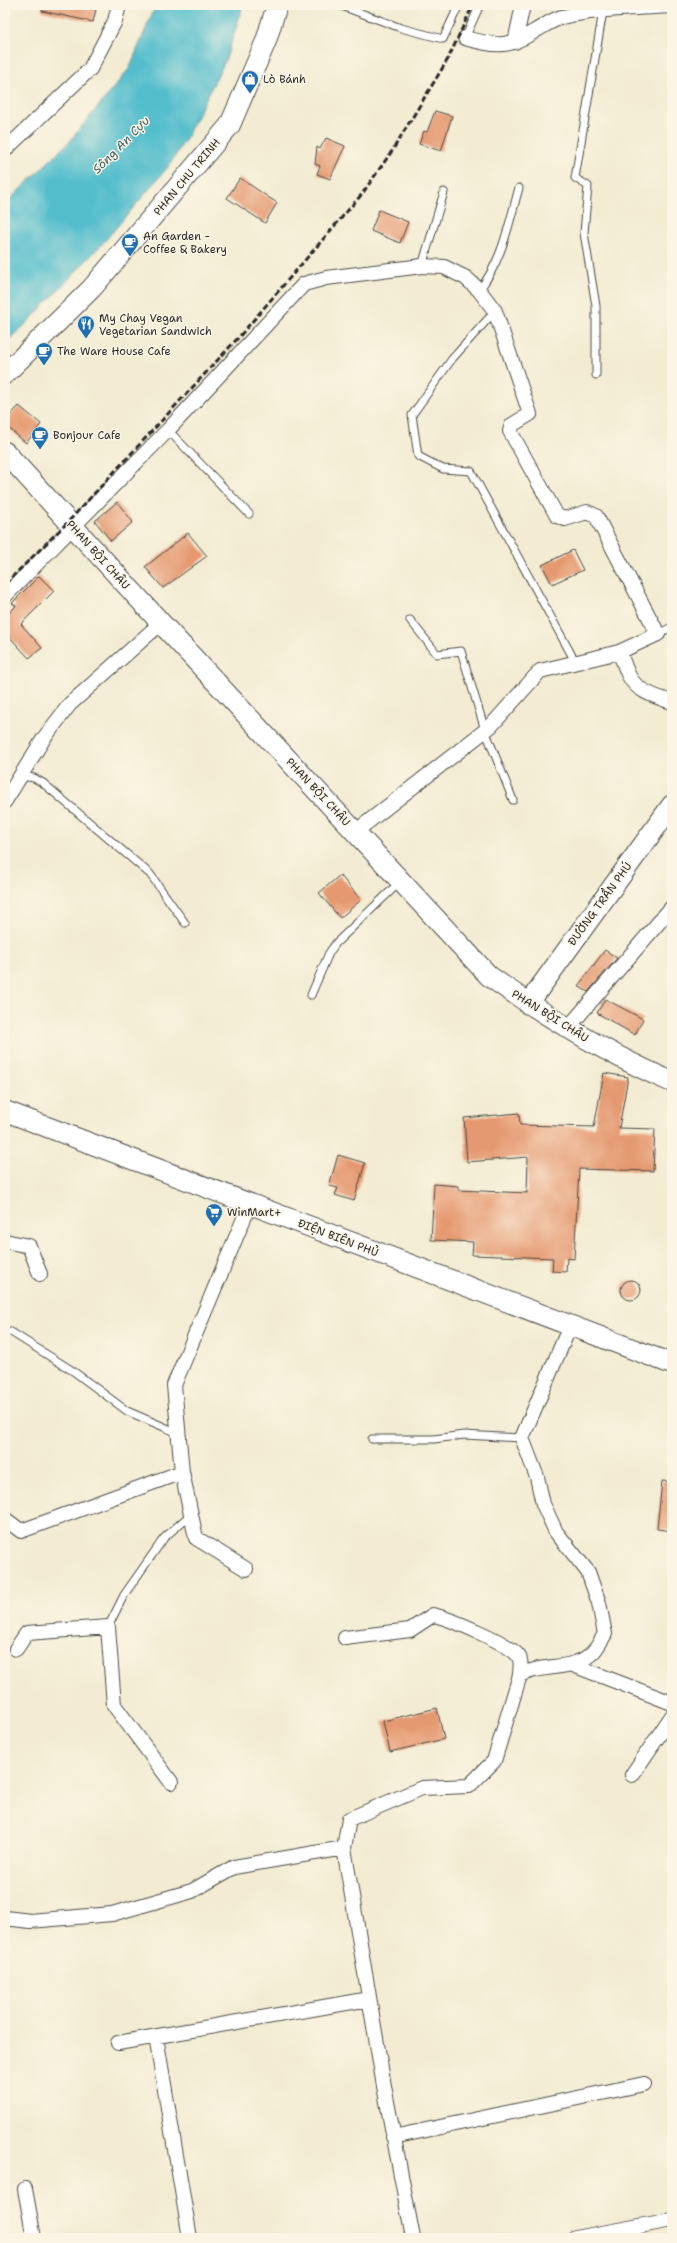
<svg xmlns="http://www.w3.org/2000/svg" width="677" height="2243" font-family="'Shantell Sans',sans-serif">
	<rect width="100%" height="100%" fill="#fcf5e5"/>
	<filter id="ink" filterUnits="userSpaceOnUse"><feTurbulence type="fractalNoise" baseFrequency=".025" numOctaves="2"/><feDisplacementMap in="SourceGraphic" scale="8" xChannelSelector="R" yChannelSelector="G"/><feConvolveMatrix kernelMatrix="1 2 1 2 8 2 1 2 1" color-interpolation-filters="sRGB"/></filter>
	<filter id="wash" filterUnits="userSpaceOnUse"><feTurbulence type="fractalNoise" baseFrequency=".012" numOctaves="4" result="noise"/><feDisplacementMap in="SourceGraphic" scale="16" xChannelSelector="R" yChannelSelector="G"/><feGaussianBlur stdDeviation="0.9" result="paint"/><feColorMatrix in="noise" values="0 0 0 0 0 0 0 0 0 0 0 0 0 0 0 0 0 1.4 0 .05"/><feComposite in="paint" operator="in"/></filter>
	<g filter="url(#wash)">
		<rect width="100%" height="100%" fill="#f3ecd3"/>
		<path fill="#52bdcc" stroke="#3e747c" d="M156 5H243L226 59 185 140 168 167 104 242 26 324 5 343V204L70 141 129 69Z"/>
		<g id="blocks">
			<path fill="#e5996f" d="M43 5H97L93 22 42 11Z
				M435 111 452 116 441 151 419 144 424 131 427 132Z
				M326 138 345 146 330 179 317 174 320 166 315 164 317 147 320 149Z
				M240 178 277 203 265 223 227 198Z
				M379 210 408 222 400 243 371 231Z
				M19 406 41 424 26 443 5 425V421Z
				M117 502 133 522 111 541 95 521Z
				M188 533 207 556 163 588 145 567Z
				M573 550 583 570 552 584 542 565Z
				M39 576 54 591 21 624 42 648 29 658 5 632V617L16 606 12 603Z
				M340 875 361 900 340 918 319 893Z
				M605 950 617 958 588 992 578 986Z
				M605 999 643 1019 635 1035 597 1013Z
				M604 1073 628 1077 619 1128 655 1129 653 1171 579 1169 574 1259 567 1258 566 1272 552 1271 553 1258 472 1255 473 1242 431 1240 434 1184 458 1186V1190L527 1193 528 1157 467 1162 464 1118 519 1113 520 1125 594 1127Z
				M338 1155 365 1163 354 1201 335 1195 338 1188 329 1186Z
				M621 1290a10 10 0 1 1 20 0a10 10 0 1 1-20 0Z
				M662 1481 672 1482V1531L657 1529Z
				M437 1708 444 1739 390 1752 383 1721Z"/>
		</g>
	</g>
	<g filter="url(#ink)">
		<use href="#blocks" fill-opacity="0" stroke="#494844" stroke-width="1"/>
		<g fill="none" stroke-linecap="round" stroke-linejoin="round">
			<g stroke="#494844" stroke-width="9">
				<path id="lane" d="M339 5 401 28 443 39 459 5
					M465 38 480 5
					M422 266 444 192
					M479 290C502 262 509 223 519 188
					M495 311 452 359 412 415 418 456 443 469 471 471 576 663
					M596 375V306L584 233 588 186 575 178 603 11
					M168 430 249 514
					M410 620 437 654 461 651 485 730 513 800
					M658 634 672 627
					M21 776 34 778 43 783 150 874 185 923
					M311 995 329 953 336 943 400 882
					M11 1332 73 1371 127 1411 178 1433
					M372 1439H434L464 1435 522 1438
					M108 1627 124 1595 164 1538 191 1514"/>
			</g>
			<g stroke="#494844" stroke-width="16">
				<path id="street" d="M465 38C496 46 507 49 535 31 544 26 552 20 562 17 598 9 635 8 672 6
					M515 42 523 5
					M5 150 90 69 115 21 119 5
					M5 596 168 430 304 284 326 278 422 266 444 267 466 278 479 290 495 311 530 414 512 425 510 431 557 516 565 519 587 512 596 516 658 634 619 652 540 671 491 726 355 832
					M619 652C623 660 625 668 629 676 637 692 657 697 672 702
					M5 801 44 738 70 704 161 623
					M568 1028 672 907
					M5 1241 29 1246 40 1274
					M5 1519 21 1531 182 1472
					M246 1569 196 1538 182 1472 174 1385 250 1204
					M345 1638 410 1630 433 1615C448 1618 512 1644 519 1657 522 1662 520 1670 520 1675
					M16 1649 27 1633 108 1627 114 1705 171 1782
					M573 1665 672 1703
					M632 1775 672 1716
					M5 1918 30 1921 112 1914 192 1891 234 1867 344 1848
					M156 2037 190 2238
					M118 2043 369 1999
					M393 2137 644 2084
					M25 2189 34 2238
					M413 2238 384 2086 344 1848 349 1819 422 1788 469 1786 494 1761 520 1675C543 1663 574 1672 593 1652 598 1647 601 1640 605 1634L599 1603 588 1572 556 1532 543 1504 537 1477 522 1438 570 1326
					M575 2238 672 2220"/>
			</g>
			<g stroke="#494844" stroke-width="22">
				<path id="secondary" d="M5 374 92 288 230 125 266 41 277 5
					M5 452 161 623 489 976C547 1017 607 1054 672 1082
					M528 1004 672 805
					M5 1111 672 1364"/>
			</g>
			<use href="#lane" stroke="#fff" stroke-width="7"/>
			<use href="#street" stroke="#fff" stroke-width="14"/>
			<use href="#secondary" stroke="#fff" stroke-width="20"/>
			<path stroke="#2b2b2b" stroke-width="3" stroke-dasharray="6 3" stroke-linecap="butt" d="M5 584 68 522 238 338 362 194 392 151 448 59 473 5"/>
		</g>
	</g>
	<defs>
		<g id="shop-pin" transform="scale(0.9)"><path d="M0 17L-7.5 6A9.5 9.5 0 1 1 7.5 6Z" fill="#1f6fb2" stroke="#fcf5e5"/><path d="M-5-2.5h2.3a2.7 3.5 0 0 1 5.4 0H5L5.5 6h-11ZM-1.5-2.5h3a1.5 2.3 0 0 0-3 0Z" fill="#fff"/></g>
		<g id="cafe-pin" transform="scale(0.9)"><path d="M0 17L-7.5 6A9.5 9.5 0 1 1 7.5 6Z" fill="#1f6fb2" stroke="#fcf5e5"/><path d="M-5.5-4.5H6V0H3Q3 3.5 0 3.5H-2.5Q-5.5 3.5-5.5 0ZM3-3.2v2h1.7v-2ZM-6 4.5H4V6H-6Z" fill="#fff"/></g>
		<g id="restaurant-pin" transform="scale(0.9)"><path d="M0 17L-7.5 6A9.5 9.5 0 1 1 7.5 6Z" fill="#1f6fb2" stroke="#fcf5e5"/><path d="M-5-6h1v4h1v-4h1v4h1v-4h1v5L-1.5 .5V6h-2V.5L-5-1ZM5-6V6H3V1.5H1.5Q1.5-4 5-6Z" fill="#fff"/></g>
		<g id="supermarket-pin" transform="scale(0.9)"><path d="M0 17L-7.5 6A9.5 9.5 0 1 1 7.5 6Z" fill="#1f6fb2" stroke="#fcf5e5"/><path d="M-6-5.5h2.5l.6 2H6L4.5 2H-2.5L-4.4-4H-6ZM-1.5 3.2a1.3 1.3 0 1 0 .1 0ZM3 3.2a1.3 1.3 0 1 0 .1 0Z" fill="#fff"/></g>
	</defs>
	<g fill-rule="evenodd">
		<use href="#shop-pin" x="250" y="79"/>
		<use href="#cafe-pin" x="130" y="242"/>
		<use href="#restaurant-pin" x="86" y="324"/>
		<use href="#cafe-pin" x="44" y="351"/>
		<use href="#cafe-pin" x="40" y="435"/>
		<use href="#supermarket-pin" x="214" y="1212"/>
	</g>
	<g text-anchor="middle" dominant-baseline="central" stroke-width="3" stroke-linejoin="round" paint-order="stroke">
		<g font-size="11" fill="#2b2b2b" stroke="#fcf5e5" text-anchor="start">
			<text x="263" y="79">Lò Bánh</text>
			<text x="143" y="236">An Garden -<tspan x="143" dy="13">Coffee &amp; Bakery</tspan></text>
			<text x="99" y="318">My Chay Vegan<tspan x="99" dy="13">Vegetarian Sandwich</tspan></text>
			<text x="57" y="351">The Ware House Cafe</text>
			<text x="53" y="435">Bonjour Cafe</text>
			<text x="227" y="1212">WinMart+</text>
		</g>
		<g font-size="11" fill="#2b2b2b" stroke="#fcf5e5">
			<text transform="translate(187 177) rotate(-50)">PHAN CHU TRINH</text>
			<text transform="translate(98 555) rotate(48)">PHAN BỘI CHÂU</text>
			<text transform="translate(318 792) rotate(47)">PHAN BỘI CHÂU</text>
			<text transform="translate(600 904) rotate(-54)">ĐƯỜNG TRẦN PHÚ</text>
			<text transform="translate(550 1016) rotate(32)">PHAN BỘI CHÂU</text>
			<text transform="translate(338 1238) rotate(21)">ĐIỆN BIÊN PHỦ</text>
		</g>
		<g font-size="12" font-style="italic" fill="#395e63" stroke="#fcf5e5">
			<text transform="translate(121 145) rotate(-45)">Sông An Cựu</text>
		</g>
	</g>
	<rect width="677" height="2243" fill="none" stroke="#fcf5e5" stroke-width="20"/>
</svg>
